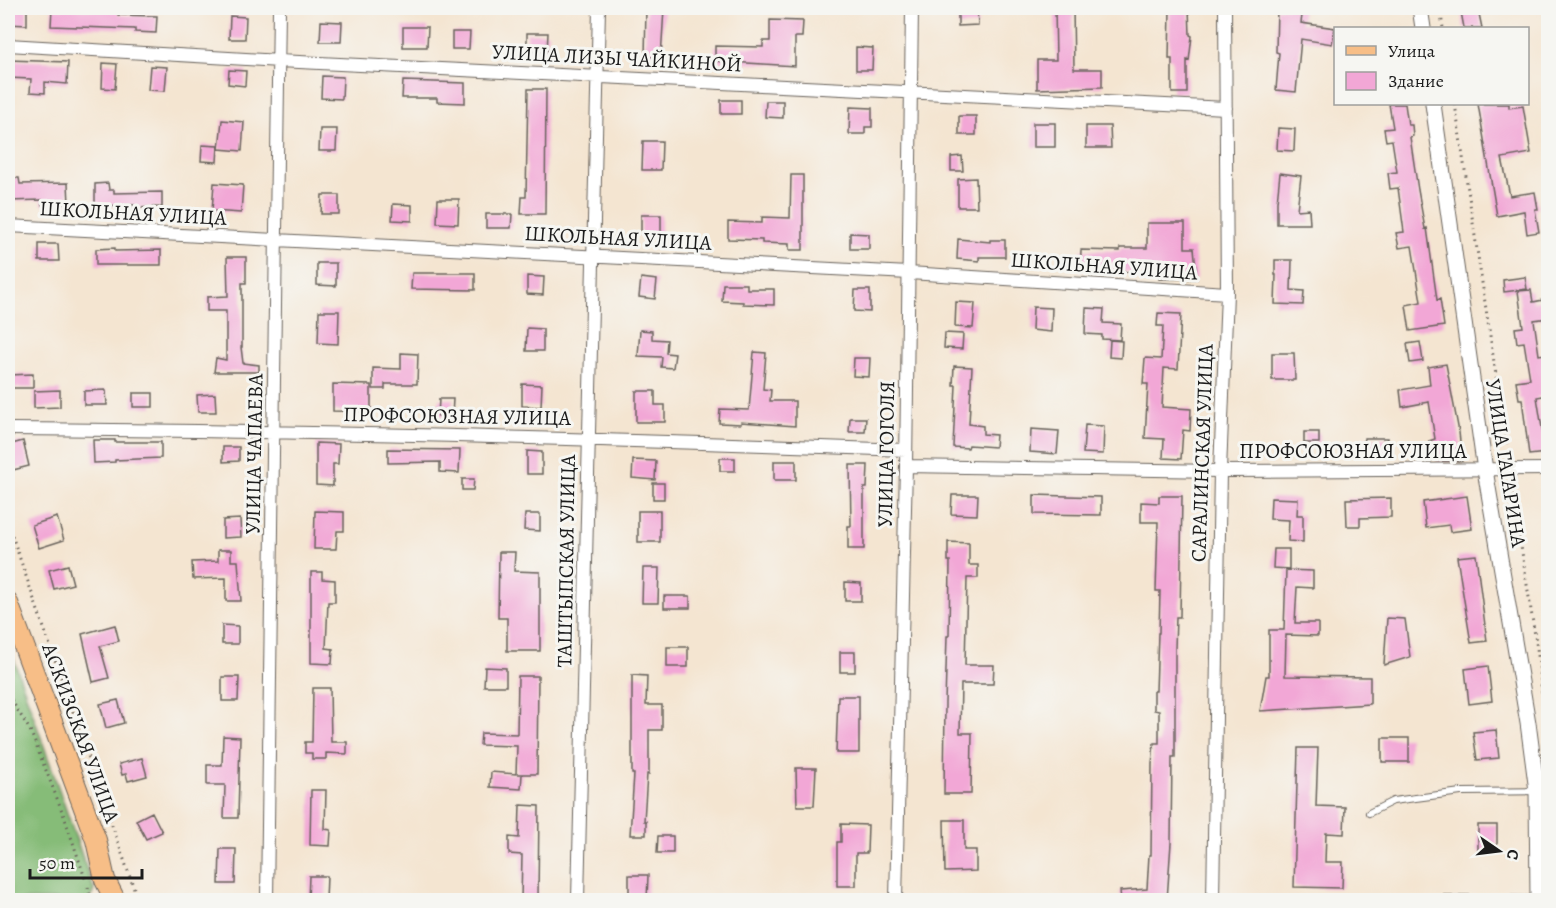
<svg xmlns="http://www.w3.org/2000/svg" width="1556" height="908" font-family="Alegreya,serif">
	<rect width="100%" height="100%" fill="#f6f6f2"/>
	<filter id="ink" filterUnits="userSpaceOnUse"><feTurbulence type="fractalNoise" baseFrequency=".0167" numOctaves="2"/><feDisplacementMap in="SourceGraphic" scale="12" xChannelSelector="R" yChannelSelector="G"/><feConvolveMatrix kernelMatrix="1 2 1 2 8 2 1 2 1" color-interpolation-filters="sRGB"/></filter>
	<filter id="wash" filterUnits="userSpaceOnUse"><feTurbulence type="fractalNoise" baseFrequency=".008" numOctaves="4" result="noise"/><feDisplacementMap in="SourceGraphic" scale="24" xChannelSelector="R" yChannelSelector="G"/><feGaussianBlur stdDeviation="1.35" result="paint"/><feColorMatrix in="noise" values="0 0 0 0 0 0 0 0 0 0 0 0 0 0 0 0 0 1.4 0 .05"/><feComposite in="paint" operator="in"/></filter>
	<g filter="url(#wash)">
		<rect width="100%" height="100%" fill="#f4e5d1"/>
		<path fill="#86bc78" stroke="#516c4a" stroke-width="1.5" d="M8 643 94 890 90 900H8Z"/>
		<g id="blocks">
			<path fill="#f2a7d6" d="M8 8H27V25L8 24Z
				M52 8 118 11V15L157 16 156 33 135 32V29L51 26Z
				M646 8 664 9 661 57H645Z
				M958 8H977L978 25 958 26Z
				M1055 8H1073L1074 69H1102V87L1037 89V60H1056Z
				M1170 8H1189L1190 35 1192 36 1189 61 1187 60V93H1172V59H1169Z
				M1277 8H1303L1301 23 1335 28 1332 44 1301 39 1296 92 1276 90 1279 53 1276 52Z
				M1478 9 1482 28H1464L1461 12Z
				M230 16 246 17 245 39H229Z
				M770 20 803 21 802 37H795V66L715 61V46L763 47V41H770Z
				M321 21 342 22 341 42H320Z
				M403 27H428L427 47H403Z
				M452 32H470L469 49H452Z
				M527 33H548L547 52 527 51Z
				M856 47 873 48 872 70H856Z
				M8 60 68 62 67 84 45 82V93L30 92 31 79 8 78Z
				M103 63 117 64 115 89 102 88Z
				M150 66 167 67 165 91 148 90Z
				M229 70 246 71 245 86 228 84Z
				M322 76 343 77 342 99 321 98Z
				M403 81 465 83V103L437 102V98H402Z
				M528 89H546L545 214H521L522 197H526Z
				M721 100H741V114H721Z
				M766 101H783V118L765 117Z
				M1389 104H1405L1408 125H1412L1413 136 1410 137 1418 190 1425 229 1427 228 1437 300 1440 299 1444 326 1410 331 1406 305 1421 302 1412 246 1399 248 1396 233 1404 232 1398 188 1390 189 1388 173 1397 172 1392 140 1386 141 1384 129 1393 128Z
				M1478 104H1509V108L1523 106 1531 153 1502 158 1510 196 1535 192 1538 209H1535L1539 232 1527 234 1524 211 1497 216Z
				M850 107 872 108V127H865V134H849Z
				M959 116H976V135H959Z
				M222 120 244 122 242 151 219 149Z
				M1033 123H1055V147H1033Z
				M1086 126H1110L1111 148H1086Z
				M1278 128 1295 129 1294 151 1277 150Z
				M320 129H337L336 151H319Z
				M643 141H662L661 170H642Z
				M202 145 218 146 217 162 201 161Z
				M962 156 963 171H951V157Z
				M1280 173 1301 176 1297 210 1309 209 1310 224H1277V202Z
				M791 175H803V250H789V244L762 243V240L728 239V222L762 223V217L790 218Z
				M8 178H19L20 184 68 183 69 204 42 205V200L8 201Z
				M976 178 977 207H958V179Z
				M108 183 109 190H114V193L162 192V207L134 208V205L95 206V184Z
				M214 183 243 185 241 213 212 211Z
				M322 195H339V214H321Z
				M438 199H459L458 224 437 223Z
				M393 204 412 205V221L392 220Z
				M486 214H512L511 228H486Z
				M641 215H661V234H641Z
				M1147 223H1185V248H1194L1197 279H1159L1160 273 1080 270 1081 250 1120 251V248H1147Z
				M850 233 869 234V249H850Z
				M958 239 990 242V240H1005V257H979V261L957 259Z
				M39 244H58L59 261H39Z
				M115 248V251L161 250V265H96V249Z
				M227 257H246V283H242V347H241L243 363 259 365V372H214L216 358 226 360V311H207V297L228 296Z
				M1275 260H1292L1291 290 1304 291 1303 305 1275 304 1276 275H1275Z
				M317 263H336V286L317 285Z
				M412 273H475V290L411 289Z
				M527 276 544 277 543 295 527 294Z
				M1525 277 1527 289 1504 292 1503 280Z
				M641 278 657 280 655 299 639 297Z
				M723 284H747V289H774V305L743 304V302L722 301Z
				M855 290H870V312L854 311Z
				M1531 290 1533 302 1548 299V318L1534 320 1539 355 1545 354 1548 377V395L1537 397 1546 453 1529 455 1522 399H1519L1516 381 1530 379 1524 342 1517 343 1515 328 1523 327 1518 291Z
				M956 302 975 303 973 328 955 327Z
				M1033 307 1052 308 1051 332 1032 330Z
				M1086 308 1104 309 1103 323 1121 324 1120 340 1102 339V335L1085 334Z
				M319 311H339L338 344 318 343Z
				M1158 313 1181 314 1178 369 1164 368 1162 407 1191 409 1190 431 1183 430 1181 459 1163 458 1164 439 1145 438 1148 384H1143L1145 358 1161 359 1163 326H1157Z
				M527 328 543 329V351H526Z
				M640 330 652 331V339L667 340 666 353 675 354 673 368 661 367 662 357 638 356Z
				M945 333 963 334 962 349 944 348Z
				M1110 340 1122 341 1121 358 1109 357Z
				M1420 342 1423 361 1410 363 1407 344Z
				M754 352 766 353 763 389 771 390 770 401H795V426L741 422V424L719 423 720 409 749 410Z
				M401 353 418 354 417 384H385V389H373V368L401 369Z
				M1272 353H1294L1295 380H1272Z
				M854 358H870L869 377 853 376Z
				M1446 364 1459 432 1462 461H1437L1429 441 1435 439 1429 402 1402 407 1400 390 1430 385 1428 367Z
				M954 366 972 367 969 424 983 426V434L996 435 995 447 969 445 968 448 953 447 956 385H953Z
				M33 374V388H8V375Z
				M333 384 371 385V412L333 411Z
				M522 384 542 385 541 407 522 406Z
				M60 390V407L34 408V391Z
				M106 390 107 405H84V391Z
				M636 391H655V405H665V422H636Z
				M133 393H153V407H133Z
				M215 394 216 412H198L197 395Z
				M439 399H453L452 416H438Z
				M850 418H866L865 432H849Z
				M1085 425 1104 426 1103 454 1083 453Z
				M1031 429 1059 431 1057 454 1030 452Z
				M1304 432H1319V443H1304Z
				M1364 438H1387L1386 454 1363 453Z
				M93 440H115V442H161V458L115 460V462L94 463Z
				M23 441 29 466 13 470 8 445Z
				M316 443 339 444 338 464H333V486L316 485Z
				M223 447H239V461L223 462Z
				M388 449 460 450 459 473 440 472V462L388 463Z
				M527 451 542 452V474H527Z
				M720 458H735V471H720Z
				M633 460 656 461 655 480 632 478Z
				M774 461H796V480H774Z
				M850 465H868L867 488H864V549H848V526H851Z
				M462 479H474L473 490H462Z
				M653 483H664V499H653Z
				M952 495H978L977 515 951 514Z
				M1034 495 1101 497V515L1034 514Z
				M1159 496H1182L1180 617H1176L1175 649V757H1172L1171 843 1167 900H1121L1120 891 1147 889 1149 855H1151L1152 764 1154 743H1159V711L1154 710V691H1156L1158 633H1159L1160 591H1156L1158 522H1141V502L1159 503Z
				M1467 496 1472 529 1450 532 1449 525 1426 528 1423 502Z
				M1271 498 1298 499 1297 515H1303V542L1288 541 1289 520 1270 519Z
				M1391 498V517L1360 518V526H1347L1346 499Z
				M315 511 344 512V531H337L336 549H314Z
				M638 511H660V542H638Z
				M525 514H540V531L524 530Z
				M57 517 64 540 39 548 32 525Z
				M240 519 241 537 223 538V520Z
				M948 542 969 543V565H978V578H967L965 665H994L993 684H961L960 733H972L971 794H944L945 703 947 636H949L950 561H948Z
				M1274 549H1289V569L1273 568Z
				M218 550H231V561H238L241 601H226V578L193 579 192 562 218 561Z
				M499 552H515L514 571 540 572V651H507V618H498Z
				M1476 555 1487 641 1471 643 1457 557Z
				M68 565 73 584 54 589 49 570Z
				M643 568H659L658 603H642Z
				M1286 570 1313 571V588L1297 587 1295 623H1318V636L1286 635 1285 676 1370 677V704L1260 711 1266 676H1269V630H1284Z
				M311 572H322V579L335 580V602H328L326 648 333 649 332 664 311 663Z
				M845 582 861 583V601H845Z
				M664 596H690V608H664Z
				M1387 618 1405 619 1410 657 1384 665Z
				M115 625 119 641 100 646 109 678 93 682 82 634Z
				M222 625 238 626V644H222Z
				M667 647H688V667H667Z
				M840 652H855V672H840Z
				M1488 666 1492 701 1469 704 1465 669Z
				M485 667 506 668V686H484Z
				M632 675 647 676 646 705H662V730H649V774H647L644 821H646V835H630L634 774H632Z
				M518 676H538L537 774H517H522L521 789 490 787 491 772 516 774 517 746 480 745 481 733 517 734Z
				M222 677H239L238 701H222Z
				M313 688H330L331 742H347V754L326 753V759H312V753H305V742H312Z
				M838 696H859V753H836Z
				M118 700 124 723 106 728 100 704Z
				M1496 730 1499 758 1477 760 1473 732Z
				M223 736 240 737 238 818H224L225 785H207V765H222Z
				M1382 738H1409V762H1382Z
				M1298 748H1318L1316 806 1345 807 1344 834 1326 833 1325 862H1343L1342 888 1294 887Z
				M142 758 147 776 128 781 126 774 122 775 119 764Z
				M796 768H816L814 806H797Z
				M311 790H326L325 829 331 830 330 846 310 845Z
				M520 805 539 806 538 900H521L522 855 509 854V837L519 838Z
				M152 812 162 832 146 839 136 820Z
				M944 820H964V850H976V871L945 872Z
				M841 824 868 825 867 853H856V886H837V842H841Z
				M1478 825H1497V852H1478Z
				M658 836H673V853H657Z
				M220 849H236L235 884H219Z
				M629 875H648L647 900H629Z
				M309 876H327L326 900H308Z"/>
		</g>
	</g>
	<g filter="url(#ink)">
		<use href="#blocks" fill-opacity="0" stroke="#68625b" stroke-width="1.5"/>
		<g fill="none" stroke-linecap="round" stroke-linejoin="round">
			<g stroke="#68625b" stroke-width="8">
				<path id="service" d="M1369 813 1393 801 1461 792 1548 791
					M1433 898 1537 899"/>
			</g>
			<g stroke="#68625b" stroke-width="14">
				<path id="minor" d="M8 45 279 61 1226 108
					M8 226 909 273 1227 293
					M8 429C307 431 606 439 906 450
					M906 466 1220 471 1548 469
					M267 900 279 8
					M578 900 599 8
					M896 900 906 466 912 8
					M1213 900 1220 471 1227 293 1225 8"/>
			</g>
			<g stroke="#68625b" stroke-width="17">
				<path id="tertiary" d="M1420 8 1423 28
					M1433 104 1485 470 1528 723 1537 791 1538 900"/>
			</g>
			<g stroke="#68625b" stroke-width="22">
				<path id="primary" d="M8 603 96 840 105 880 115 900"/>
			</g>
			<path stroke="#68625b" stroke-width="3" stroke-dasharray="1.5 4.5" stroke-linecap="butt" d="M1440 8 1443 28
				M1455 104 1507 448
				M1513 495 1538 655 1548 747
				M8 524 138 900
				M8 695 30 730 64 816 86 881
				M88 887 91 900"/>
			<use href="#service" stroke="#fff" stroke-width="6"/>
			<use href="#minor" stroke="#fff" stroke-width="12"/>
			<use href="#tertiary" stroke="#fff" stroke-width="15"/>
			<use href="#primary" stroke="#f7be87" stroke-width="20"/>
		</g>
	</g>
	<g text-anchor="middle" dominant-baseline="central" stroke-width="6" stroke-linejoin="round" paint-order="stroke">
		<g font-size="21" fill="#1c1c1c" stroke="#f6f6f2">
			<text transform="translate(617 58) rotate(3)">УЛИЦА ЛИЗЫ ЧАЙКИНОЙ</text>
			<text transform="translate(133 213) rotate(3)">ШКОЛЬНАЯ УЛИЦА</text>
			<text transform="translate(618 238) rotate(3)">ШКОЛЬНАЯ УЛИЦА</text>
			<text transform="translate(1104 266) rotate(4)">ШКОЛЬНАЯ УЛИЦА</text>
			<text transform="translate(457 416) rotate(1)">ПРОФСОЮЗНАЯ УЛИЦА</text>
			<text x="1353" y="451">ПРОФСОЮЗНАЯ УЛИЦА</text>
			<text transform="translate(1202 453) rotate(-88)">САРАЛИНСКАЯ УЛИЦА</text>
			<text transform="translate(254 454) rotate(-89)">УЛИЦА ЧАПАЕВА</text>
			<text transform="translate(886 454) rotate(-89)">УЛИЦА ГОГОЛЯ</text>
			<text transform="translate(1506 463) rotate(81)">УЛИЦА ГАГАРИНА</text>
			<text transform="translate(566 561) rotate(-89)">ТАШТЫПСКАЯ УЛИЦА</text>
			<text transform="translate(81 733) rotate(70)">АСКИЗСКАЯ УЛИЦА</text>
		</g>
	</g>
	<rect width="1556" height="908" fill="none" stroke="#f6f6f2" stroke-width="30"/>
	<rect x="1334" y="27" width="195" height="78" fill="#f6f6f2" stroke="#9f9f9c" stroke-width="1.5"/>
	<rect x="1346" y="46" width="30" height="9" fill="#f7be87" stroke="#9f9f9c" stroke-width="1.5"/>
	<text x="1388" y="57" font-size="18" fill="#1c1c1c">Улица</text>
	<rect x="1346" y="72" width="30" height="18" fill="#f2a7d6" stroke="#9f9f9c" stroke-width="1.5"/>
	<text x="1388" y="87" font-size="18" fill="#1c1c1c">Здание</text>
	<g transform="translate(1499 851) rotate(104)" stroke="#f6f6f2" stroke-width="4.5" paint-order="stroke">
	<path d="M0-4.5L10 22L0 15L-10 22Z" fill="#1c1c1c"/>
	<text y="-9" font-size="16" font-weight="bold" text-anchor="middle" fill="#1c1c1c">С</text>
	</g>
	<path d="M30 869v9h112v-9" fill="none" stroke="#1c1c1c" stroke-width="3"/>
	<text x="39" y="869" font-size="18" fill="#1c1c1c" stroke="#f6f6f2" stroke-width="4.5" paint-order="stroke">50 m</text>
</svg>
